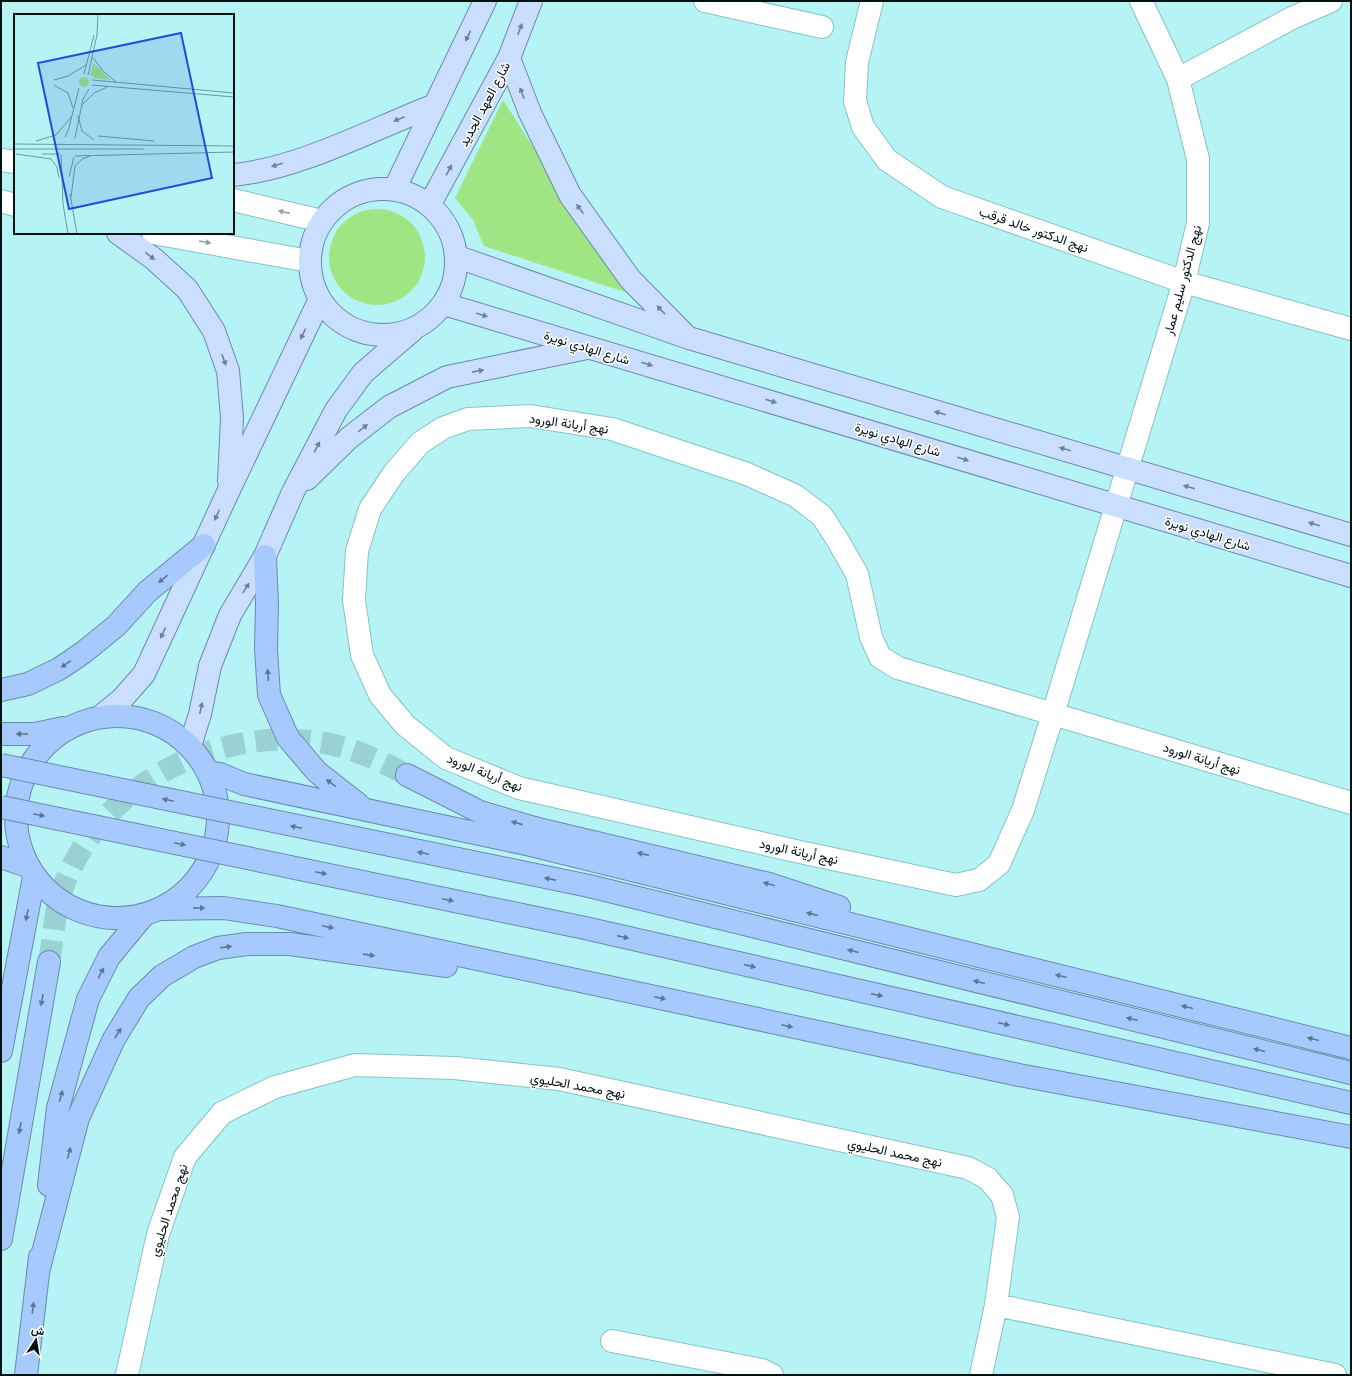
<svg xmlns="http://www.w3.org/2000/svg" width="1352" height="1376" font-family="Montserrat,Vazirmatn,sans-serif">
	<rect width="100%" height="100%" fill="#b5f3f4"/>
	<path fill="#9fe583" d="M503 100 625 292 484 246 473 220 455 198Z
		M329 257a48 48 0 1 1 96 0a48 48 0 1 1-96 0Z"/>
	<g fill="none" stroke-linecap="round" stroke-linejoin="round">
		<path stroke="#9ad1d2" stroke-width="22" stroke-dasharray="22 11" stroke-linecap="butt" d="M49 962C53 941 55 908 62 890 99 788 205 730 311 741 344 744 378 759 407 775"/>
		<g stroke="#86c3c4" stroke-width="24">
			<path id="minor" d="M705 1 822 27
				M872 1 857 62 855 101 863 127 887 160 942 197 1184 282 1351 329
				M1141 1 1178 79 1198 159V223L1184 282 1053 714 1351 803
				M1178 79 1292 18 1331 1
				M1 160 15 162
				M233 200 322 221
				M1 201 15 205
				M153 233 309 261
				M530 416 612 429 747 474 796 496 822 516 837 539 857 574 871 637 880 657 898 668 1053 714 1023 810 999 864 979 880 956 885 800 852 519 788 446 758 405 725 380 695 362 655 354 600 357 551 370 509 394 473 420 443 443 428 468 419Z
				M996 1305 1335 1375
				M612 1341 762 1370 772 1375
				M127 1375 158 1234 185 1157 222 1113 275 1087 355 1065 454 1068 559 1079 968 1168 987 1178 1002 1195 1008 1217 996 1305 981 1375"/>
		</g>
		<g stroke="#6c89ab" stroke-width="24">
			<path id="major" d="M509 58 530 113 570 195 630 279 685 335
				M233 175C299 169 373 129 435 105
				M395 188 485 1
				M310 262a73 73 0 1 1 146 0a73 73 0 1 1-146 0Z
				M430 204 509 58 531 1
				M118 233 154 259 187 289 214 331 228 371 232 418 229 481
				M458 257 689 338 1351 535
				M444 304 1351 576
				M307 479 349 438 389 407 447 377 587 348
				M100 717 122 699 144 674 229 490 320 299
				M190 746 200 714 210 666 230 615 265 556 293 492 336 410 363 373 413 330"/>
		</g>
		<g stroke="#6c89ab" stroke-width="24">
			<path id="highway" d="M265 556 267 604 266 649 269 695 288 738 317 772 359 805
				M1 690 28 684 59 669 84 652 116 626 147 592 204 545
				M16 817a101 101 0 1 1 202 0a101 101 0 1 1-202 0Z
				M1 734H35L63 728
				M208 772 220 774 244 784 531 845 1351 1048
				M407 775 480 812 538 829 769 884 839 907
				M1 857 27 866
				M589 886 1351 1073
				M160 909 224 908 277 916 1019 1075 1351 1137
				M585 928 1351 1103
				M1 1051 34 877
				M49 1185 58 1108 88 999 109 957 143 916
				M1 1239 49 962
				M38 1272 78 1118 114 1039 139 998 162 976 194 957 218 948 247 944H290L446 966
				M26 1375 40 1257"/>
		</g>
		<use href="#minor" stroke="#fff" stroke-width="22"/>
		<use href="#major" stroke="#cadffe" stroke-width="22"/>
		<use href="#highway" stroke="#a6cafd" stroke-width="22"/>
		<g stroke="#6c89ab" stroke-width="24" stroke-linecap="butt">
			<path id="highway-bridge" d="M1 765 589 886
				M1 807 585 928"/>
		</g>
		<use href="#highway-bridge" stroke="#a6cafd" stroke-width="22"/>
	</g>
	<defs><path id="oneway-solid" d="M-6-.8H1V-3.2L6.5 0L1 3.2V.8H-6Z"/></defs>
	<g fill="#6f8294">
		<use href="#oneway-solid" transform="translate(520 29) rotate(-69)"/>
		<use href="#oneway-solid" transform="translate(468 36) rotate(116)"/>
		<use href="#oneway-solid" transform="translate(522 93) rotate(-111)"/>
		<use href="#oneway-solid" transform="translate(399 119) rotate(157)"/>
		<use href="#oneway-solid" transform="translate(277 165) rotate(164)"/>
		<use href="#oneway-solid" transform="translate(449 170) rotate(-62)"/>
		<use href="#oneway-solid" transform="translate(580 209) rotate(-126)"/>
		<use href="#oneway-solid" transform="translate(150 256) rotate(37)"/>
		<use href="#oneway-solid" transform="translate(661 310) rotate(-134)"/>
		<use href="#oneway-solid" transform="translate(482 315) rotate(16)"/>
		<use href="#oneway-solid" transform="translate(303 334) rotate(116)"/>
		<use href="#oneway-solid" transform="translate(224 360) rotate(70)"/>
		<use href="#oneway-solid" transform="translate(647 364) rotate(17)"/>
		<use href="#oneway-solid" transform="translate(478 371) rotate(-11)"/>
		<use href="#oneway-solid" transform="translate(771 401) rotate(17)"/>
		<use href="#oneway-solid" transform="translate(940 413) rotate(-164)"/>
		<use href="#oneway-solid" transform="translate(363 428) rotate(-38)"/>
		<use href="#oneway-solid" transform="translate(317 447) rotate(-62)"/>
		<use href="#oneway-solid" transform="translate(1065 449) rotate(-164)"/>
		<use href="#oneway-solid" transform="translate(963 459) rotate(17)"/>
		<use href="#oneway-solid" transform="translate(1189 487) rotate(-164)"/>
		<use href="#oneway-solid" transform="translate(217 515) rotate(114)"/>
		<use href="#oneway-solid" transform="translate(1314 524) rotate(-164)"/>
		<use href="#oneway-solid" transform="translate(246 588) rotate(-59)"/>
		<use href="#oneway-solid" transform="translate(163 633) rotate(115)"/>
		<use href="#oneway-solid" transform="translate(201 708) rotate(-78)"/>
	</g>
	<g fill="#99a0a0">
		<use href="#oneway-solid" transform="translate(284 212) rotate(-167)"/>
		<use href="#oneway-solid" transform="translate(205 242) rotate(10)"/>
	</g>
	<g fill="#5b7793">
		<use href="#oneway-solid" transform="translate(163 579) rotate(141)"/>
		<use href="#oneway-solid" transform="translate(66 664) rotate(145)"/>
		<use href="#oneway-solid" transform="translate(268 675) rotate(-94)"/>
		<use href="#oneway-solid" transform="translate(22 734) rotate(179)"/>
		<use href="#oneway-solid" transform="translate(331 783) rotate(-142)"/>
		<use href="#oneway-solid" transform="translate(168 800) rotate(-168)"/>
		<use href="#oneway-solid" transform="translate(39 815) rotate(12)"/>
		<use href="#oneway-solid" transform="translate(517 823) rotate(-164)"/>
		<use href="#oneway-solid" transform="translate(296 827) rotate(-168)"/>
		<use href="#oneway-solid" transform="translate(180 844) rotate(12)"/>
		<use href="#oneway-solid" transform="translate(423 853) rotate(-168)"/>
		<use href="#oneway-solid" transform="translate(643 854) rotate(-167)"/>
		<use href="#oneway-solid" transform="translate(321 873) rotate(12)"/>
		<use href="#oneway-solid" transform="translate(550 879) rotate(-169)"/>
		<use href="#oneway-solid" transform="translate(769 884) rotate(-164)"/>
		<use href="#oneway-solid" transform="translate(448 900) rotate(12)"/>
		<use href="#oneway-solid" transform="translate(199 908) rotate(-1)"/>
		<use href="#oneway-solid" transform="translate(812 914) rotate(-166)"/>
		<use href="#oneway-solid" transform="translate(27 915) rotate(101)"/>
		<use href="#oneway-solid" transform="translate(328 927) rotate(12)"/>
		<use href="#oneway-solid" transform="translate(623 937) rotate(13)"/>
		<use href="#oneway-solid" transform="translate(226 947) rotate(-7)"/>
		<use href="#oneway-solid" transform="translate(853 951) rotate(-166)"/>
		<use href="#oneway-solid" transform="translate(369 955) rotate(8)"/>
		<use href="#oneway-solid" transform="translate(750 966) rotate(13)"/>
		<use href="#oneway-solid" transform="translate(101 973) rotate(-62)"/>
		<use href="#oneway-solid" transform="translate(1061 976) rotate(-166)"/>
		<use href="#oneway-solid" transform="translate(979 982) rotate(-166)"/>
		<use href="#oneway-solid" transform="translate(877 995) rotate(13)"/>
		<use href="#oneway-solid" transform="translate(660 998) rotate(12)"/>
		<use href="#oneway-solid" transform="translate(42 1000) rotate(100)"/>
		<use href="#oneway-solid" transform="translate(1187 1007) rotate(-166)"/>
		<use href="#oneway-solid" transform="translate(1132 1019) rotate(-166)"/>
		<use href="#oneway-solid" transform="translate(1004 1024) rotate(13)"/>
		<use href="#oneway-solid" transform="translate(787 1026) rotate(12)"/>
		<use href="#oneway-solid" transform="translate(118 1033) rotate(-58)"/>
		<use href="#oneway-solid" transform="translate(1313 1039) rotate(-166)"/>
		<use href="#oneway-solid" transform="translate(1259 1050) rotate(-166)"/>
		<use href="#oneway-solid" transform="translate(61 1096) rotate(-75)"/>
		<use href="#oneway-solid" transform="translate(20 1128) rotate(100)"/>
		<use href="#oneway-solid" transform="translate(69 1153) rotate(-75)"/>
		<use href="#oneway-solid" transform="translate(33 1308) rotate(-83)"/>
	</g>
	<g text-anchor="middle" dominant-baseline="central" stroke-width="3" stroke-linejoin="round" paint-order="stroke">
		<g font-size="13" fill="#001112" stroke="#fff">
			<text transform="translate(484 104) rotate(-62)">شارع العهد الجديد</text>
			<text transform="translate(1034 229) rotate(19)">نهج الدكتور خالد قرقب</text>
			<text transform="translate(1182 280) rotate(-75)">نهج الدكتور سليم عمار</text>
			<text transform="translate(587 347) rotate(17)">شارع الهادي نويرة</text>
			<text transform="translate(569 423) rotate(8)">نهج أريانة الورود</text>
			<text transform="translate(898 439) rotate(17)">شارع الهادي نويرة</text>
			<text transform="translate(1208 533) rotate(17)">شارع الهادي نويرة</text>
			<text transform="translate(1202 758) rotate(17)">نهج أريانة الورود</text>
			<text transform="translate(485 772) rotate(22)">نهج أريانة الورود</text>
			<text transform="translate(799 851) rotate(12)">نهج أريانة الورود</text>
			<text transform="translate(578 1085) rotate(10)">نهج محمد الحليوي</text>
			<text transform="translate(895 1152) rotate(12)">نهج محمد الحليوي</text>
			<text transform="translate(168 1210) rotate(-72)">نهج محمد الحليوي</text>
		</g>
	</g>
	<g transform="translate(14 14)">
		<rect width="220" height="220" fill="#b5f3f4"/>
		<path d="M79 49 97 66 81 64 76 60ZM65 68a5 5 0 1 1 10 0a5 5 0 1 1-10 0Z" fill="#9fe583"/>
		<path fill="none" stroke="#6d999a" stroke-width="1" d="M79 44 89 57 102 68M70 60 80 21M74 61 83 21 84 0M40 66 54 62 72 51M78 66 220 79M40 71 54 79 59 94M78 71 220 83M68 91 80 79 93 73M64 102 68 117 80 126M84 122 140 127M51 123 54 117 65 74M61 124 69 85 75 75M22 127 42 121 58 102M0 130 220 132M0 135H130M2 140 37 145 43 153 45 164M28 140H46M47 141 49 190 54 220M61 142 220 138M55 163 60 143M56 180 63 220M57 183 61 152 68 145 76 142"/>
		<path fill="#1d4ed8" fill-opacity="0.15" stroke="#1d4ed8" stroke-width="2" d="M167 19 198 164 55 195 24 49Z"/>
		<rect width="220" height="220" fill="none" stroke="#001112" stroke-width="2"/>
	</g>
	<rect width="1352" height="1376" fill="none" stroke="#001112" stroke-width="4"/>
	<g transform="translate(36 1340) rotate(12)" stroke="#ffffff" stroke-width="3" paint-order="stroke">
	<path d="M0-3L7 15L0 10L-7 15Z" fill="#001112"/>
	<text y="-6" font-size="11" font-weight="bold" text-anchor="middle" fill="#001112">ش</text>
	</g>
</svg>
